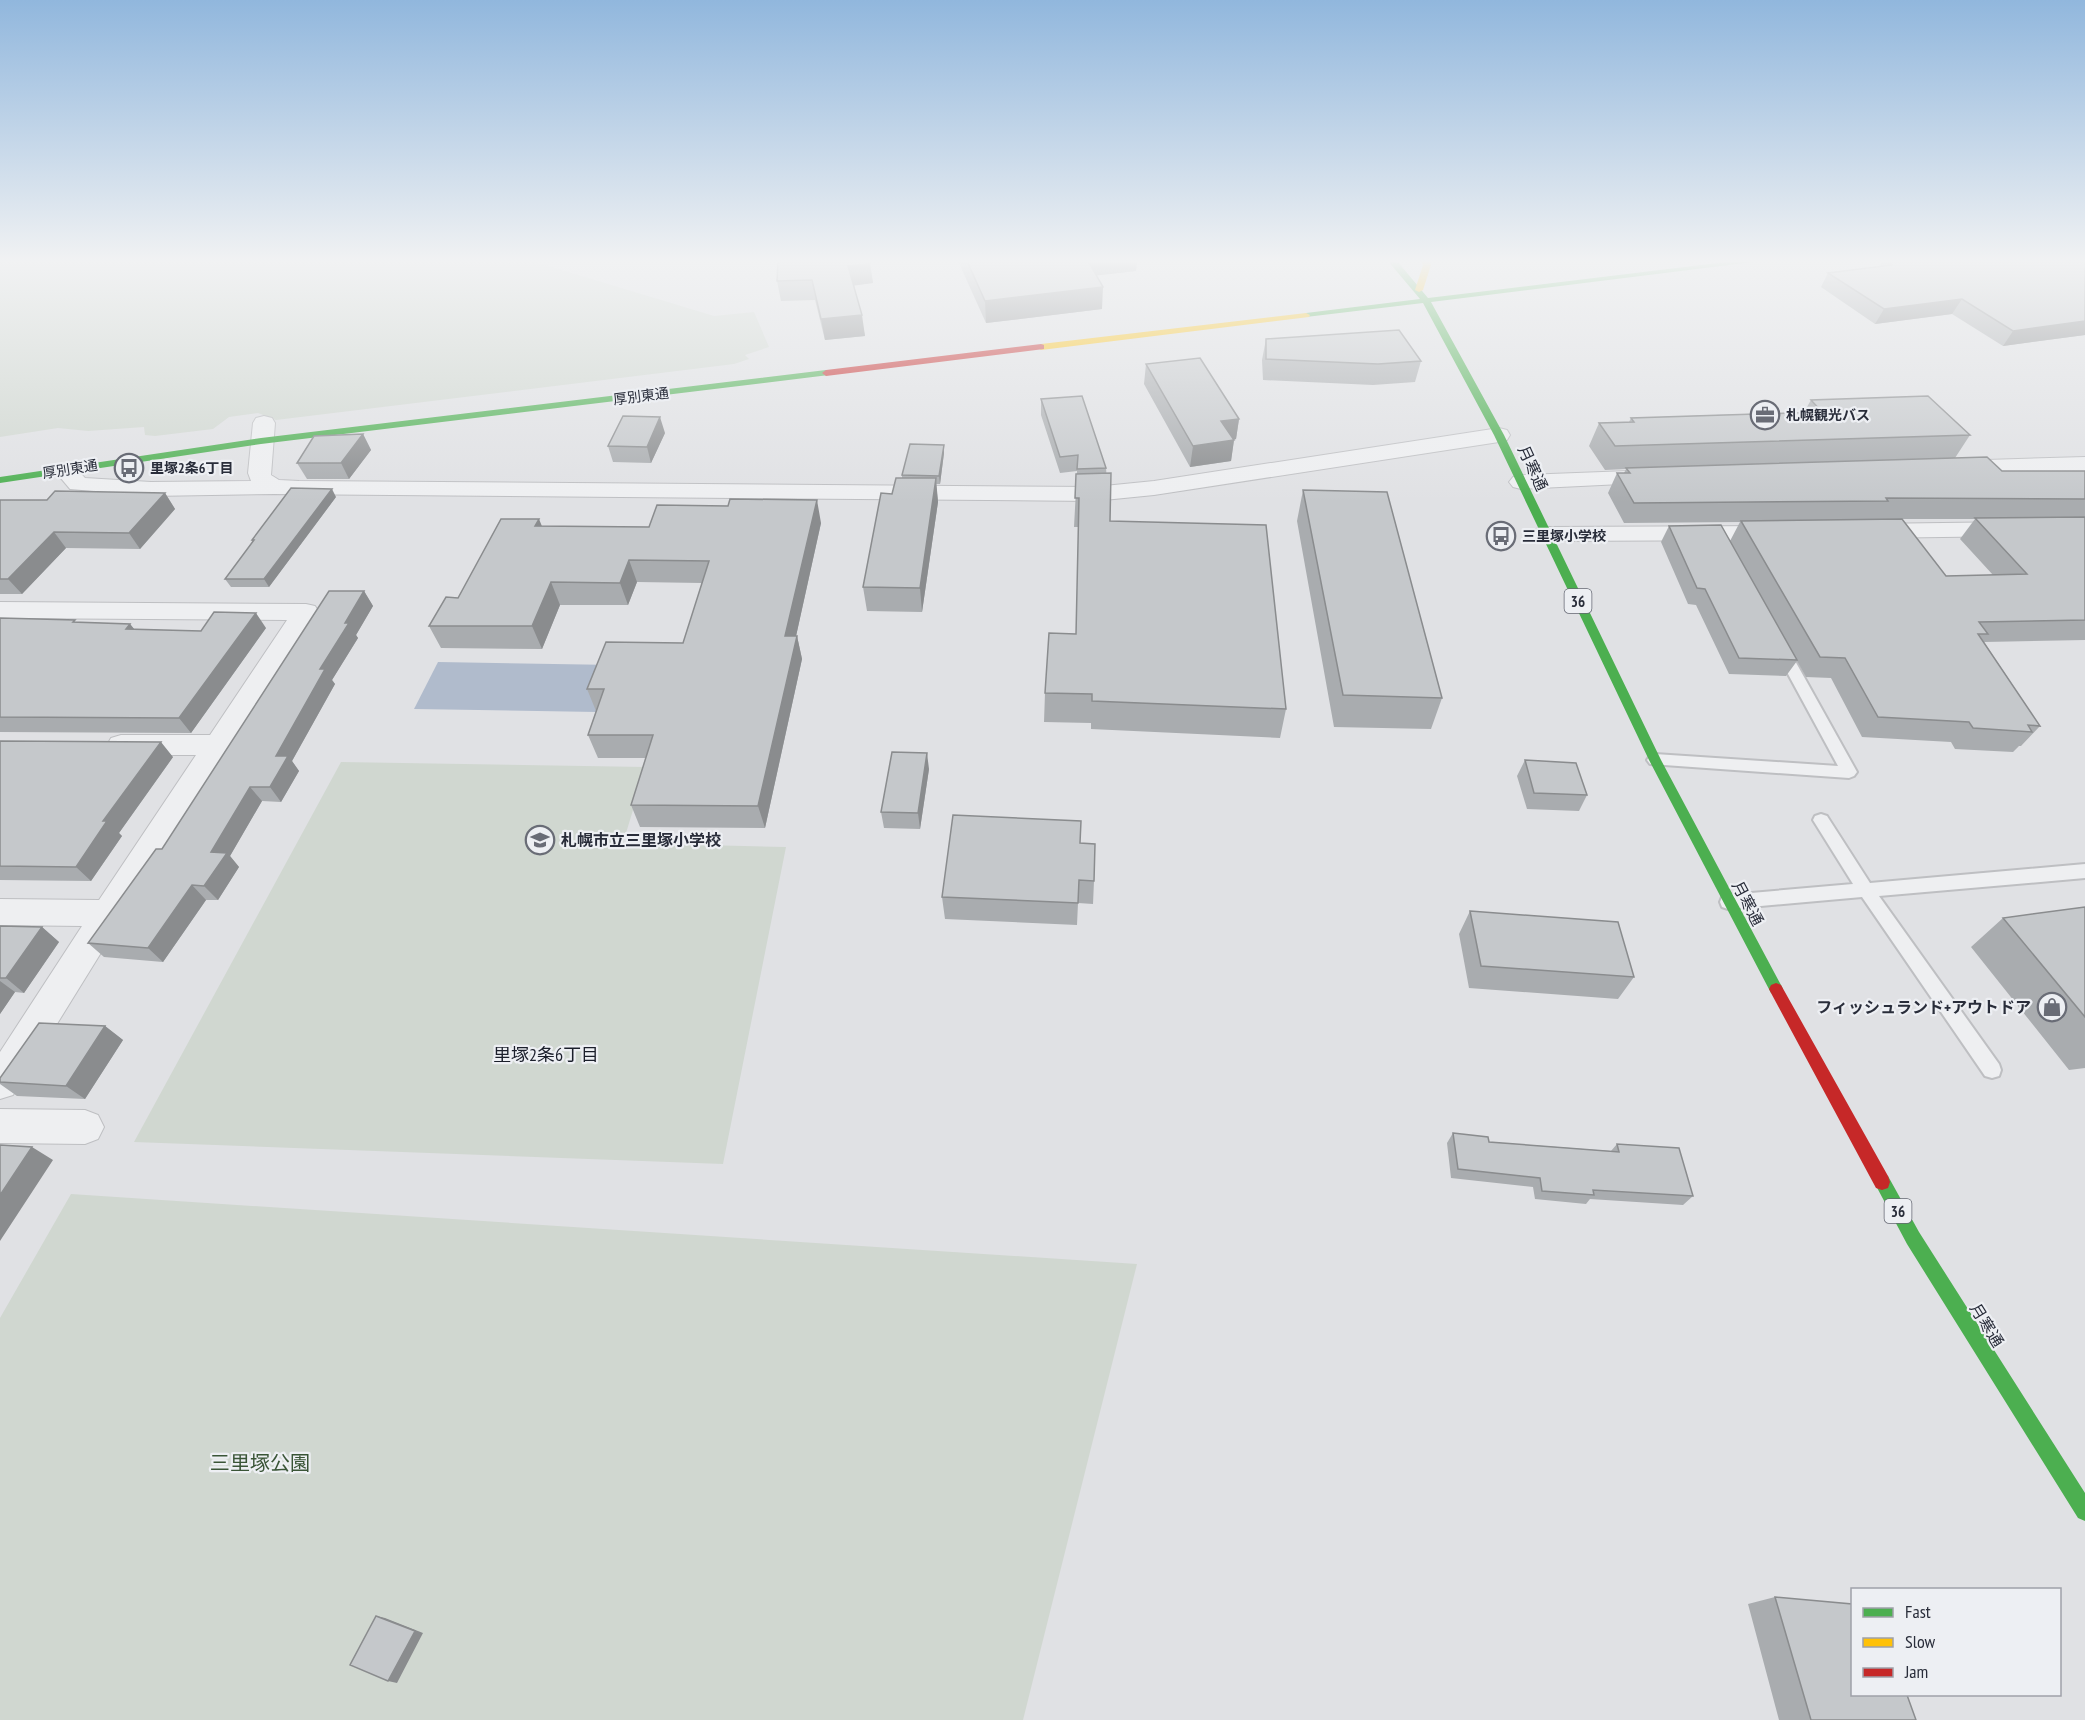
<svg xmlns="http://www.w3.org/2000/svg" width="2085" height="1720" font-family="'PT Sans Narrow','Noto Sans JP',sans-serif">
	<rect width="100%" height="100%" fill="#e0e1e4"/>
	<path fill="#d0d7d0" d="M0 261H532L714 316 754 312 769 347 745 355 749 359 734 364 276 420 258 413 229 417 213 429 155 436 145 435 144 427 88 431 58 428 0 437Z
		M341 762 646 767 623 843 786 847 723 1164 134 1142Z
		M71 1194 1137 1264 1023 1720H0V1318Z"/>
	<path fill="#b0bbcc" d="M438 662 615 665 597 712 414 709Z"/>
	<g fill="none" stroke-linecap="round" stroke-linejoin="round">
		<g stroke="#bebfc2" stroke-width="4">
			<path id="lane" d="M1782 645 1789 650 1857 772 1854 776 1849 778 1650 764 1647 760 1650 756 1655 754 1838 766 1775 650Z
				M1821 814 1827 816 1870 883 2085 864V878L1879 896 1999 1064 2001 1070 1999 1076 1992 1078 1985 1076 1862 897 1728 909 1722 907 1720 902 1722 897 1728 895 1853 884 1813 820 1815 816Z"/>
		</g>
		<g stroke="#bebfc2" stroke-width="2">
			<path id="street" d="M264 416 272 418 275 423 271 475 279 480 299 481 1094 487 1154 481 1499 428 1507 430 1510 435 1507 440 1499 442 1154 495 1094 501 274 494 151 496 70 489 54 470 57 465C71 462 76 468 85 478L151 482 251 481 248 473 253 423 256 418Z
				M2085 457V471L1954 475 1946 473 1943 468 1946 463 1954 461Z
				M1655 470 1663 472 1666 477 1663 482 1521 489 1513 487 1509 482 1513 477 1521 475Z
				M2085 521V535L1870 538 1861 536 1858 531 1861 526 1870 524Z
				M1775 526 1784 528 1787 533 1784 538 1775 540 1545 541 1536 539 1533 534 1536 529 1545 527Z
				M0 602 306 604 315 606 319 612 120 922 13 1095 0 1099V1052L82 926 0 925V899L99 900 196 755H121L111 752 107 745 111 738 121 735H210L287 620 0 618Z
				M0 1109 85 1110 98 1115 104 1127 98 1139 85 1144 0 1143Z"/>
		</g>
		<use href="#lane" fill="#eeeff1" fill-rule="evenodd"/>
		<use href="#street" fill="#eeeff1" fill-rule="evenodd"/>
		<path fill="#4caf50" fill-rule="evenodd" d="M1388 261H1397L1428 298 1734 261H1761L1431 302 1504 435 1661 760 1781 985 1783 989 1781 993 1776 995 1771 993 1649 760 1494 435 1423 303 1306 317 1302 315 1306 313 1420 299Z
			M826 370 829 371V375L261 444 0 483V477L261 438Z
			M1882 1174 1888 1176 1919 1232 2085 1493V1521L2078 1518 1907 1244 1874 1182 1876 1176Z"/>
		<path fill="#ffc107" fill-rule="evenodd" d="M1421 261H1429L1431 265 1423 290 1419 292 1415 290 1423 265Z
			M1306 313 1310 315 1309 317 1041 350 1037 347 1041 344Z"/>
		<path fill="#c62828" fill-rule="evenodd" d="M1041 344 1044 345V349L826 376 822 373 826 370Z
			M1776 983 1781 985 1888 1176 1890 1182 1888 1188 1882 1190 1876 1188 1771 993 1769 989 1771 985Z"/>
	</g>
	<path fill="#a9acaf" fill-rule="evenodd" d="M958 261H1137L1136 271 1096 275 1102 309 986 323Z
		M1882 261H2085V335L2003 346 1952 314 1875 324 1821 287 1828 273 1880 266Z
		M870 264 873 283 854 285 865 336 825 340 815 300 781 301 777 281Z
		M1266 339 1421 361 1415 382 1373 385 1263 380 1262 360Z
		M1146 364 1239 419 1236 439 1234 440 1231 461 1190 467 1144 384Z
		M1041 399 1106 468 1110 521 1286 709 1280 738 1091 729V723L1044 722 1045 693 1076 634 1079 527H1074L1077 471 1060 473 1041 415Z
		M1811 400 1970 435 1955 458 2002 471H2085V640L1984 642 2040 726 2021 746H2019L2013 752 1955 749 1951 742 1862 737 1831 678 1806 677 1797 661 1786 676 1729 674 1696 605 1688 604 1661 542 1669 526 1730 541 1740 522 1624 523 1608 493 1617 473H1624L1626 469 1605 470 1589 446 1599 423 1629 422 1631 418 1804 412ZM1876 519H1975L1960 539 1993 575 1946 576Z
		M665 433 651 463 613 462 608 446Z
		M363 434 371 450 349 479H307L297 463Z
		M944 445V453L940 484H936L938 502 922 612 867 611 863 587 892 494 902 478V475Z
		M1303 490 1442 698 1431 729 1334 727 1297 521Z
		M165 493 175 509 140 549 66 548 22 594H0V500H47Z
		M336 497 269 587H231L225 579 253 541 252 540Z
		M821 523 796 636H797L802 659 765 828 640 827 631 805 646 758H598L588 735 596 711 587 689 683 643 702 583 637 582 628 605H560L542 649 441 648 429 626 458 598 541 526 649 527Z
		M364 591 373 606 356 635 358 638 332 680 335 684 292 761 299 771 281 802 262 801 230 856 239 867 218 900H206L163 962 104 957 88 943Z
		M0 618 77 622 130 624 135 630 201 631 266 628 191 733 0 732Z
		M0 741 173 757 119 833 122 836 91 881 0 880Z
		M1525 760 1587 795 1579 811 1527 809 1517 776Z
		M929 769 920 829 884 828 881 812Z
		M1080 843 1094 881 1093 904 1078 903 1077 925 945 919 942 897Z
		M2085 907V1068L2069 1070 1971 947 2003 918Z
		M1470 911 1634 977 1618 999 1469 988 1459 934Z
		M0 926 42 927 59 942 24 993 15 992 0 1014Z
		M105 1026 123 1040 85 1099 17 1096 0 1084V1078Z
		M1453 1133 1489 1142 1611 1151 1617 1144 1693 1196 1683 1205 1590 1199 1586 1204 1535 1199 1533 1187 1451 1178 1447 1143Z
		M1775 1597 1916 1720H1779L1748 1604Z"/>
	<path fill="#8a8c8e" d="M1083 261H1137L1136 271 1083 277Z
		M870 264 873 283 851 286 848 266Z
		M1103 287 1102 309 986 323 985 301Z
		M1962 299 1952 314 1875 324 1884 309Z
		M862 315 865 336 825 340 821 319Z
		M2085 321V335L2003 346 2013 331Z
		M660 417 665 433 651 463 647 447Z
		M1239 419 1236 439 1219 442 1221 421Z
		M363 434 371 450 349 479 341 463Z
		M1234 440 1231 461 1190 467 1193 446Z
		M944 445V453L940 484 939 476Z
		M936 478 938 502 922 612 920 588Z
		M332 489 336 497 269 587 264 579Z
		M165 493 175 509 140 549 129 533Z
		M817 500 821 523 791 659 785 636Z
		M539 519 548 541 535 526Z
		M54 532 66 548 22 594 8 579Z
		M629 560 637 582 628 605 620 583Z
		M551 582 560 605 542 649 532 626Z
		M364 591 373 606 356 635 358 638 332 680 335 684 292 761 299 771 281 802 270 787 276 756 320 669 345 623Z
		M256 613 266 628 191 733 179 718Z
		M130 624 142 639 126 629Z
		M797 636 802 659 765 828 758 806Z
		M161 742 173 757 119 833 122 836 91 881 76 867 103 821Z
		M927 753 929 769 920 829 918 813Z
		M250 787 262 801 230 856 239 867 218 900 204 886 211 852Z
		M192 885 206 900 163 962 148 948Z
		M42 927 59 942 24 993 6 978Z
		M0 981 15 992 0 1014Z
		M105 1026 123 1040 85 1099 66 1086Z
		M32 1147 53 1160 0 1241V1195Z
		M376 1616 385 1618 423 1633 397 1683 388 1681Z"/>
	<path fill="#c5c8cb" stroke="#8a8c8e" stroke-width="1.5" d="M778 261H870V264L848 266 862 315 821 319 812 280 777 281Z
		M967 261H1088L1103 287 985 301Z
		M1887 261H2085V321L2013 331 1962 299 1884 309 1828 273 1892 265Z
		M1399 330 1421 361 1378 364 1266 359V339Z
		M1200 358 1239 419 1221 421 1234 440 1193 446 1146 364Z
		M1082 396 1106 468 1077 469 1078 455 1060 457 1041 399Z
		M1928 396 1970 435 1615 446 1599 423 1634 422 1631 418 1822 412 1811 400Z
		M623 416 660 417 647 447 608 446Z
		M363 434 341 463H297L314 436Z
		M910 444 944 445 939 476 902 475Z
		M1987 457 2002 471H2085V499L1886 498 1888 501 1634 503 1617 473H1630L1626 468Z
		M1111 473 1110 521 1266 525 1286 709 1092 701V694L1045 693 1049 633 1076 634 1079 498H1075L1076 474Z
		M896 478H936L920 588 863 587 881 493 892 494Z
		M291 488 332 489 264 579H225L254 540H252Z
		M1303 490 1387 492 1442 698 1343 695Z
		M55 491 165 493 129 533 54 532 8 579H0V500H47Z
		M730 499 817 500 785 636H797L758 806 631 805 653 735H588L604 689H587L606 642 683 643 709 561 629 560 620 583 551 582 532 626H429L446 597 458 598 501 519H539L535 526 649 527 657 505 728 506Z
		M2085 517V620L1979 622 1988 634H1978L2040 726 2028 725 2032 732 1973 728 1969 722 1878 717 1845 658 1820 657 1741 521 1902 519 1946 576 2027 574 1975 518Z
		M1721 525 1797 660 1739 658 1705 589 1697 588 1669 526Z
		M329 591H364L345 623H349L320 669H325L276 756H288L270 787H250L211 852 227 853 204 886 192 885 148 948 88 943 156 849H162Z
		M214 612 256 613 179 718 0 717V618L75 620 73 622 130 624 126 629 201 631Z
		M0 741 161 742 103 821H107L76 867 0 866Z
		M892 752 927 753 918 813 881 812Z
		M1525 760 1576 763 1587 795 1534 793Z
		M953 815 1081 821 1080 843 1095 844 1094 881 1079 880 1078 903 942 897Z
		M2085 907V1017L2003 918Z
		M1470 911 1618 922 1634 977 1481 966Z
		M0 926 42 927 6 978H0Z
		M39 1023 105 1026 66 1086 0 1082V1078Z
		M1453 1133 1488 1137 1489 1142 1619 1152 1617 1144 1679 1148 1693 1196 1593 1190 1594 1195 1542 1191 1540 1178 1458 1169Z
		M0 1145 32 1147 0 1195Z
		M1775 1597 1852 1604V1695H1907L1916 1720H1811Z
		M376 1616 415 1631 388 1681 350 1665Z"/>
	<linearGradient id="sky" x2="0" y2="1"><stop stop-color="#91b7dd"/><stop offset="0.52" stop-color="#f1f2f3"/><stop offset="1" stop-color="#f1f2f3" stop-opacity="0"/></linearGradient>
	<rect width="2085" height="502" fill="url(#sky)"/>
	<defs>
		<g id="office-ring" transform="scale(1.5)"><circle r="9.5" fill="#edeff3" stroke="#696c76" stroke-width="1.5"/><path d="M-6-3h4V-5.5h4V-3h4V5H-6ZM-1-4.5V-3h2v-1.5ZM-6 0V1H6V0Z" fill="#696c76"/></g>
		<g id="bus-ring" transform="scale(1.5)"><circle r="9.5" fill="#edeff3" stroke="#696c76" stroke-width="1.5"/><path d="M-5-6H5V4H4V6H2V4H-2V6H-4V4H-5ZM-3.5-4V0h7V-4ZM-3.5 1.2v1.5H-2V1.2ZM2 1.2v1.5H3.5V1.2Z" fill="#696c76"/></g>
		<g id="school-ring" transform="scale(1.5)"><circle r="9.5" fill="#edeff3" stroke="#696c76" stroke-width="1.5"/><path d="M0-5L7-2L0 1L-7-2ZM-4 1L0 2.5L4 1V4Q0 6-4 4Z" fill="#696c76"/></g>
		<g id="shop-ring" transform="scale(1.5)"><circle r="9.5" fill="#edeff3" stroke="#696c76" stroke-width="1.5"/><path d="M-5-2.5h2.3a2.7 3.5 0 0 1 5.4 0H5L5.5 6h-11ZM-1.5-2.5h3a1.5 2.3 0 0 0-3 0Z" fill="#696c76"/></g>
	</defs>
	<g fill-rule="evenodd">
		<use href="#office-ring" x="1765" y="415"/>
		<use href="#bus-ring" x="129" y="468"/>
		<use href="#bus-ring" x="1501" y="536"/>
		<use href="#school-ring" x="540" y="840"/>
		<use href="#shop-ring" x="2052" y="1007"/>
	</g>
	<g text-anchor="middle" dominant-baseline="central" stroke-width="4.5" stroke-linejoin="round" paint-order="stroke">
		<g font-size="14" fill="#292d3a" stroke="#edeff3">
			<text transform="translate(641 396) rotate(-7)">厚別東通</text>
			<text transform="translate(70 469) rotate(-9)">厚別東通</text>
		</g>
		<g font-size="14" font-weight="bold" fill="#292d3a" stroke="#edeff3" text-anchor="start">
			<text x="1786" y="415">札幌観光バス</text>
			<text x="150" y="468">里塚2条6丁目</text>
			<text x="1522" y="536">三里塚小学校</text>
		</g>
		<g fill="#edeff3" stroke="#646772" stroke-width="1.5">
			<rect x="1564.5" y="589" width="27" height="24" rx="4.5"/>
			<rect x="1884.5" y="1199" width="27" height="24" rx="4.5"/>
		</g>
		<g font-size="15" font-weight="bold" fill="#292d3a">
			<text x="1578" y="601">36</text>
			<text x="1898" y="1211">36</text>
		</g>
		<g font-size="16" fill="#292d3a" stroke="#edeff3">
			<text transform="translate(1533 468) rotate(65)">月寒通</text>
			<text transform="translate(1748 903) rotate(62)">月寒通</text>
			<text transform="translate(1987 1325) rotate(58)">月寒通</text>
		</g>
		<g font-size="16" font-weight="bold" fill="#292d3a" stroke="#edeff3" text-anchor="start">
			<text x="561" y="840">札幌市立三里塚小学校</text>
			<text x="2031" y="1007" text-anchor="end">フィッシュランド+アウトドア</text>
		</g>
		<g font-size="18" fill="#1b1f2b" stroke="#edeff3">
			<text x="546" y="1054">里塚2条6丁目</text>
		</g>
		<g font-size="20" fill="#3a5537" stroke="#edeff3">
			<text x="260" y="1463">三里塚公園</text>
		</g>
	</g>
	<rect x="1851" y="1588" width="210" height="108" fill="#edeff3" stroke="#9fa1a9" stroke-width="1.5"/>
	<rect x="1863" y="1608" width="30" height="9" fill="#4caf50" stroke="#9fa1a9" stroke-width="1.5"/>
	<text x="1905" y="1618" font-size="18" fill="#292d3a">Fast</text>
	<rect x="1863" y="1638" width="30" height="9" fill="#ffc107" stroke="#9fa1a9" stroke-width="1.5"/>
	<text x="1905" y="1648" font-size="18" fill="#292d3a">Slow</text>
	<rect x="1863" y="1668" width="30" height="9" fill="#c62828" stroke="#9fa1a9" stroke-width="1.5"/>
	<text x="1905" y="1678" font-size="18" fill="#292d3a">Jam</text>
</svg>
